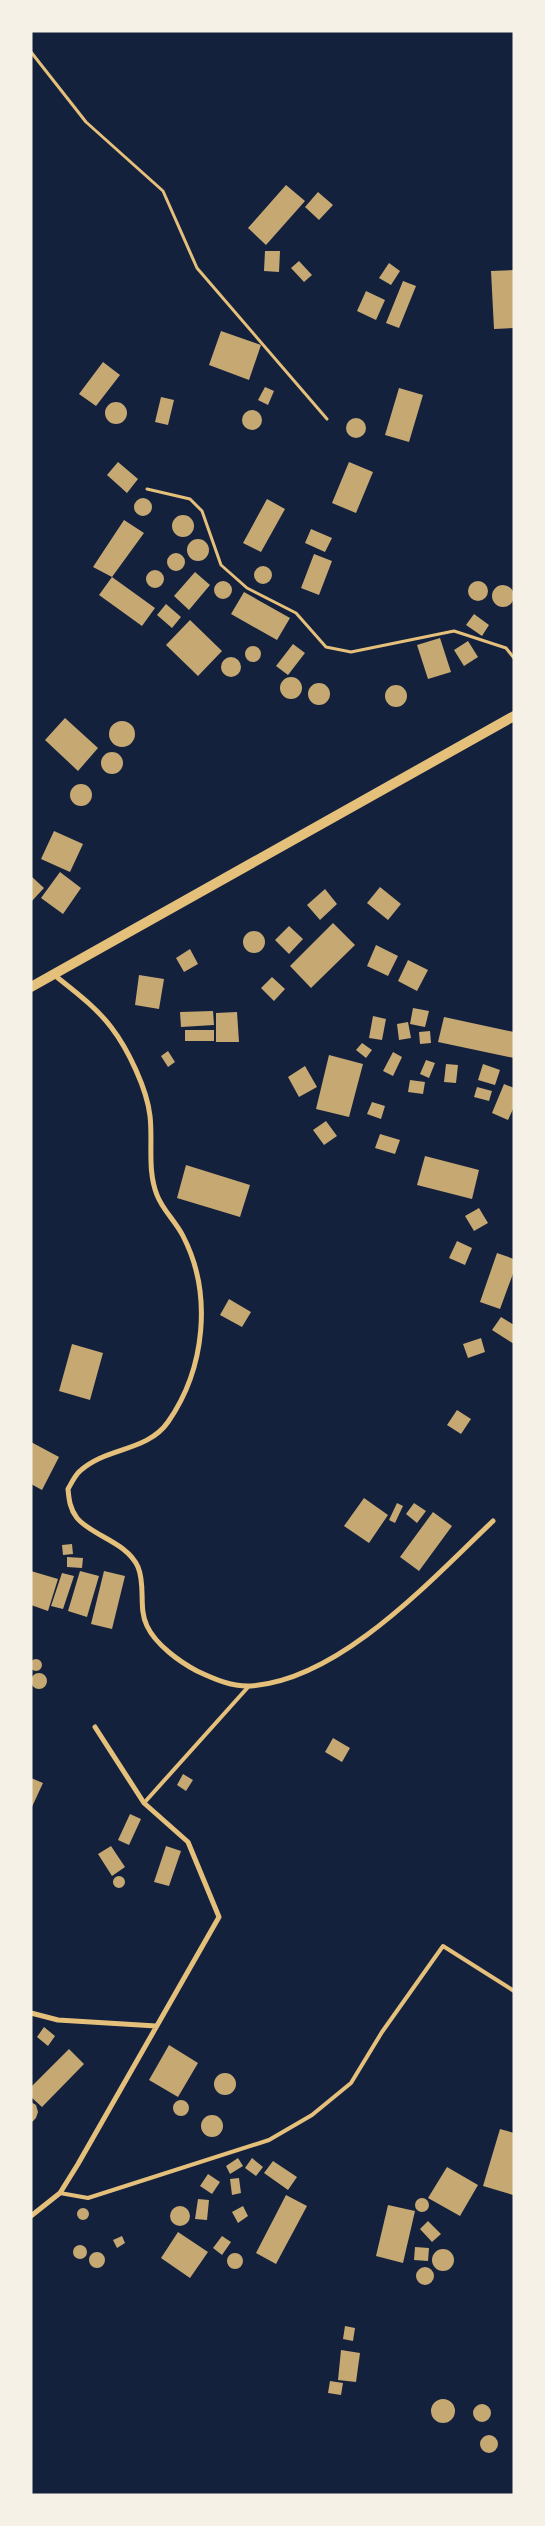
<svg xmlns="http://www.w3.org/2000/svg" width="545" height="2526" font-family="Karla,sans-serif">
	<rect width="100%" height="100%" fill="#14213d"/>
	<path fill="#c6a872" d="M286 185 305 201 266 245 248 228Z
		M318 192 333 205 319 220 305 207Z
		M265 251H280L279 272 264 271Z
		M299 261 312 275 304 282 291 268Z
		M389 263 400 271 391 285 379 278Z
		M514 270V328L494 329 491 271Z
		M403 281 416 286 399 328 386 323Z
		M366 291 385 300 376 320 357 311Z
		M221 331 261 345 249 380 209 365Z
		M103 362 120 375 96 406 79 394Z
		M265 387 274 391 268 405 258 400Z
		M399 388 423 395 409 442 385 435Z
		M161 397 174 400 168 425 155 422Z
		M105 413a11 11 0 1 1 22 0a11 11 0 1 1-22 0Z
		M242 420a10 10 0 1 1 20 0a10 10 0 1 1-20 0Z
		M346 428a10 10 0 1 1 20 0a10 10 0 1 1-20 0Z
		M118 462 138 479 127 493 107 475Z
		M349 462 373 472 356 513 332 503Z
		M134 507a9 9 0 1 1 18 0a9 9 0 1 1-18 0Z
		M267 499 285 509 261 552 243 543Z
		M172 526a11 11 0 1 1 22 0a11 11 0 1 1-22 0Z
		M124 520 144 533 112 577 93 567Z
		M311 529 332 538 325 552 305 543Z
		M187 550a11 11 0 1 1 22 0a11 11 0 1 1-22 0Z
		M167 562a9 9 0 1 1 18 0a9 9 0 1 1-18 0Z
		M314 554 332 561 319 595 301 588Z
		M254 575a9 9 0 1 1 18 0a9 9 0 1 1-18 0Z
		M146 579a9 9 0 1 1 18 0a9 9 0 1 1-18 0Z
		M195 572 210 585 189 610 174 596Z
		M112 577 155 608 142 626 99 595Z
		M214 590a9 9 0 1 1 18 0a9 9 0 1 1-18 0Z
		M468 591a10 10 0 1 1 20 0a10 10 0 1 1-20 0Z
		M492 596a11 11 0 1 1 22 0a11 11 0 1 1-22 0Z
		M244 592 290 618 277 640 231 614Z
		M166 604 181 617 172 628 157 615Z
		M474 614 489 625 482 636 466 625Z
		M190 620 222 651 198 676 166 645Z
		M440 638 451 672 428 679 417 645Z
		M468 641 478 657 464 666 454 650Z
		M293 644 305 653 288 675 276 666Z
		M245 654a8 8 0 1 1 16 0a8 8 0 1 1-16 0Z
		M221 667a10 10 0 1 1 20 0a10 10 0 1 1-20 0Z
		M280 688a11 11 0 1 1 22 0a11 11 0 1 1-22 0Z
		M308 694a11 11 0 1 1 22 0a11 11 0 1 1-22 0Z
		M385 696a11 11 0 1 1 22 0a11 11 0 1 1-22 0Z
		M65 718 98 748 78 771 45 740Z
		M109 734a13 13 0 1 1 26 0a13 13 0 1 1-26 0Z
		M101 763a11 11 0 1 1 22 0a11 11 0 1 1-22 0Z
		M70 795a11 11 0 1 1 22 0a11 11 0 1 1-22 0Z
		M54 831 83 844 70 872 41 859Z
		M60 872 81 888 63 914 41 898Z
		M31 876 44 888 31 902Z
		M380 887 401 904 388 920 367 903Z
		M325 889 337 904 320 920 307 905Z
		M333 923 355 945 311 988 290 966Z
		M289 926 303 939 289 954 275 940Z
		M243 942a11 11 0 1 1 22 0a11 11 0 1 1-22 0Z
		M376 945 398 956 388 976 367 966Z
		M190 949 198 964 184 972 176 958Z
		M408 960 428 970 417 991 398 981Z
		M139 975 164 979 159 1009 135 1005Z
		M272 977 285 989 274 1001 261 988Z
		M413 1008 429 1011 425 1027 410 1024Z
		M213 1011 214 1025 181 1027 180 1012Z
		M237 1012 239 1042H216V1013Z
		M373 1016 386 1019 382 1040 369 1038Z
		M444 1017 514 1032V1058L438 1042Z
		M408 1022 411 1038 399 1040 397 1024Z
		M185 1030H214V1041H185Z
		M430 1031 431 1043 420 1044 419 1032Z
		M362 1043 372 1050 366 1058 356 1050Z
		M168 1051 175 1062 168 1067 161 1056Z
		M393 1052 402 1057 393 1076 383 1071Z
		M329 1055 363 1064 349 1117 316 1109Z
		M426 1060 435 1063 429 1078 420 1074Z
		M446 1064 458 1065 456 1083 444 1082Z
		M483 1064 500 1070 495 1085 478 1080Z
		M305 1066 317 1087 299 1097 288 1077Z
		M410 1080 425 1082 423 1094 408 1092Z
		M504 1084 514 1088V1107L508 1120 492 1113Z
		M477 1087 492 1091 489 1101 474 1097Z
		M372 1102 385 1106 381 1119 367 1114Z
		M326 1121 337 1136 324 1145 313 1130Z
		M380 1134 400 1140 395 1154 375 1148Z
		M425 1156 479 1170 472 1199 417 1185Z
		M186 1165 250 1185 240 1217 177 1198Z
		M479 1208 488 1223 474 1231 465 1216Z
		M457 1241 472 1248 465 1265 449 1258Z
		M497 1253 514 1259V1271L500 1309 480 1302Z
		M229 1299 251 1312 242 1327 220 1315Z
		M501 1317 514 1325V1344L492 1330Z
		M481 1338 485 1352 468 1358 463 1344Z
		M72 1344 103 1353 90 1400 59 1391Z
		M457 1410 471 1419 461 1434 447 1425Z
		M31 1442 59 1457 42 1490 31 1484Z
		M364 1498 388 1515 369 1543 344 1526Z
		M397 1503 403 1506 395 1523 389 1520Z
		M414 1503 426 1511 417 1523 406 1514Z
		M433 1512 452 1526 419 1571 400 1557Z
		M72 1544 73 1554 63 1555 62 1545Z
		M67 1557 83 1558 82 1568 67 1567Z
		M31 1571 58 1579 48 1611 31 1605Z
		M80 1571 99 1576 87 1617 68 1611Z
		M104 1571 125 1576 112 1629 91 1624Z
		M62 1573 74 1576 63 1609 51 1606Z
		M30 1665a6 6 0 1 1 12 0a6 6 0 1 1-12 0Z
		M31 1681a8 8 0 1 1 16 0a8 8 0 1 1-16 0Z
		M333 1738 350 1748 342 1762 325 1752Z
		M183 1774 193 1780 186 1791 177 1785Z
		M31 1778 43 1783 31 1809Z
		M130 1814 141 1819 129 1845 118 1840Z
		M111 1846 125 1867 112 1876 98 1854Z
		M166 1846 181 1851 169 1886 154 1882Z
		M113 1882a6 6 0 1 1 12 0a6 6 0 1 1-12 0Z
		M44 2027 55 2036 48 2046 37 2037Z
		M169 2045 198 2063 178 2097 149 2080Z
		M69 2049 84 2064 42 2107 31 2097V2087Z
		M214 2084a11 11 0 1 1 22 0a11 11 0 1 1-22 0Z
		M173 2108a8 8 0 1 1 16 0a8 8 0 1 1-16 0Z
		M31 2102 36 2105 38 2112 36 2118 31 2123Z
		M201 2126a11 11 0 1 1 22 0a11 11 0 1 1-22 0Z
		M500 2129 514 2133 513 2195 483 2186Z
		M238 2158 243 2166 230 2174 226 2166Z
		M252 2158 263 2167 256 2176 245 2168Z
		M273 2161 297 2177 288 2190 264 2173Z
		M447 2167 478 2185 460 2216 428 2198Z
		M208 2174 220 2182 212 2194 200 2186Z
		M239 2178 241 2193 232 2195 230 2179Z
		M286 2195 307 2206 276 2264 256 2253Z
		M415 2205a7 7 0 1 1 14 0a7 7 0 1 1-14 0Z
		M198 2199 209 2200 207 2220 195 2219Z
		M388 2205 415 2211 403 2263 376 2256Z
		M170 2216a10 10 0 1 1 20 0a10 10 0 1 1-20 0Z
		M243 2206 248 2216 238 2223 232 2212Z
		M77 2214a6 6 0 1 1 12 0a6 6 0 1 1-12 0Z
		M428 2221 441 2234 432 2242 420 2229Z
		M178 2232 208 2252 190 2278 161 2258Z
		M122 2236 125 2243 117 2248 113 2240Z
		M222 2236 231 2242 222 2255 213 2248Z
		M73 2252a7 7 0 1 1 14 0a7 7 0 1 1-14 0Z
		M415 2247 429 2248 428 2261 414 2260Z
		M432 2260a11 11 0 1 1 22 0a11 11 0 1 1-22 0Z
		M89 2260a8 8 0 1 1 16 0a8 8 0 1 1-16 0Z
		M227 2261a8 8 0 1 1 16 0a8 8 0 1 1-16 0Z
		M416 2276a9 9 0 1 1 18 0a9 9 0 1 1-18 0Z
		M345 2326 355 2328 353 2341 343 2339Z
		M341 2350 360 2353 356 2382 338 2380Z
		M330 2381 343 2383 341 2395 328 2393Z
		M431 2411a12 12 0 1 1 24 0a12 12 0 1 1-24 0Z
		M473 2413a9 9 0 1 1 18 0a9 9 0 1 1-18 0Z
		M480 2444a9 9 0 1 1 18 0a9 9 0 1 1-18 0Z"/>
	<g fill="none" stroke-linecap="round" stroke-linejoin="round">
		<path stroke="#e5c07b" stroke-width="3" d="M31 52 86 122 163 191 197 268 327 419
			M147 489 190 499 202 511 221 565 247 588 296 613 326 647 351 652 454 631 506 648 514 658"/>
		<path stroke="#e5c07b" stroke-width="4" d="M144 1803 249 1686
			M60 2193 88 2198 269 2140 312 2115 351 2083 382 2032 443 1946 514 1991"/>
		<path stroke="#e5c07b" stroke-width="5" d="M53 974C73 990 96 1007 111 1027 128 1049 147 1089 150 1116 153 1142 147 1170 157 1195 162 1209 176 1222 183 1236 213 1294 205 1369 168 1422 147 1452 106 1447 80 1471 75 1475 71 1484 68 1489 69 1500 70 1509 77 1518 92 1536 127 1542 138 1567 146 1586 138 1608 147 1626 156 1645 180 1662 197 1671 214 1679 232 1687 251 1686 340 1680 431 1580 493 1521
			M31 2013 58 2020 156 2026
			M31 2216 60 2193 78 2164 219 1917 188 1842 144 1803 95 1727"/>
		<path stroke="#e5c07b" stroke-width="10" d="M31 987 514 716"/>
	</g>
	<rect width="545" height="2526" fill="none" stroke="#f6f1e7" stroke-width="65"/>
</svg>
